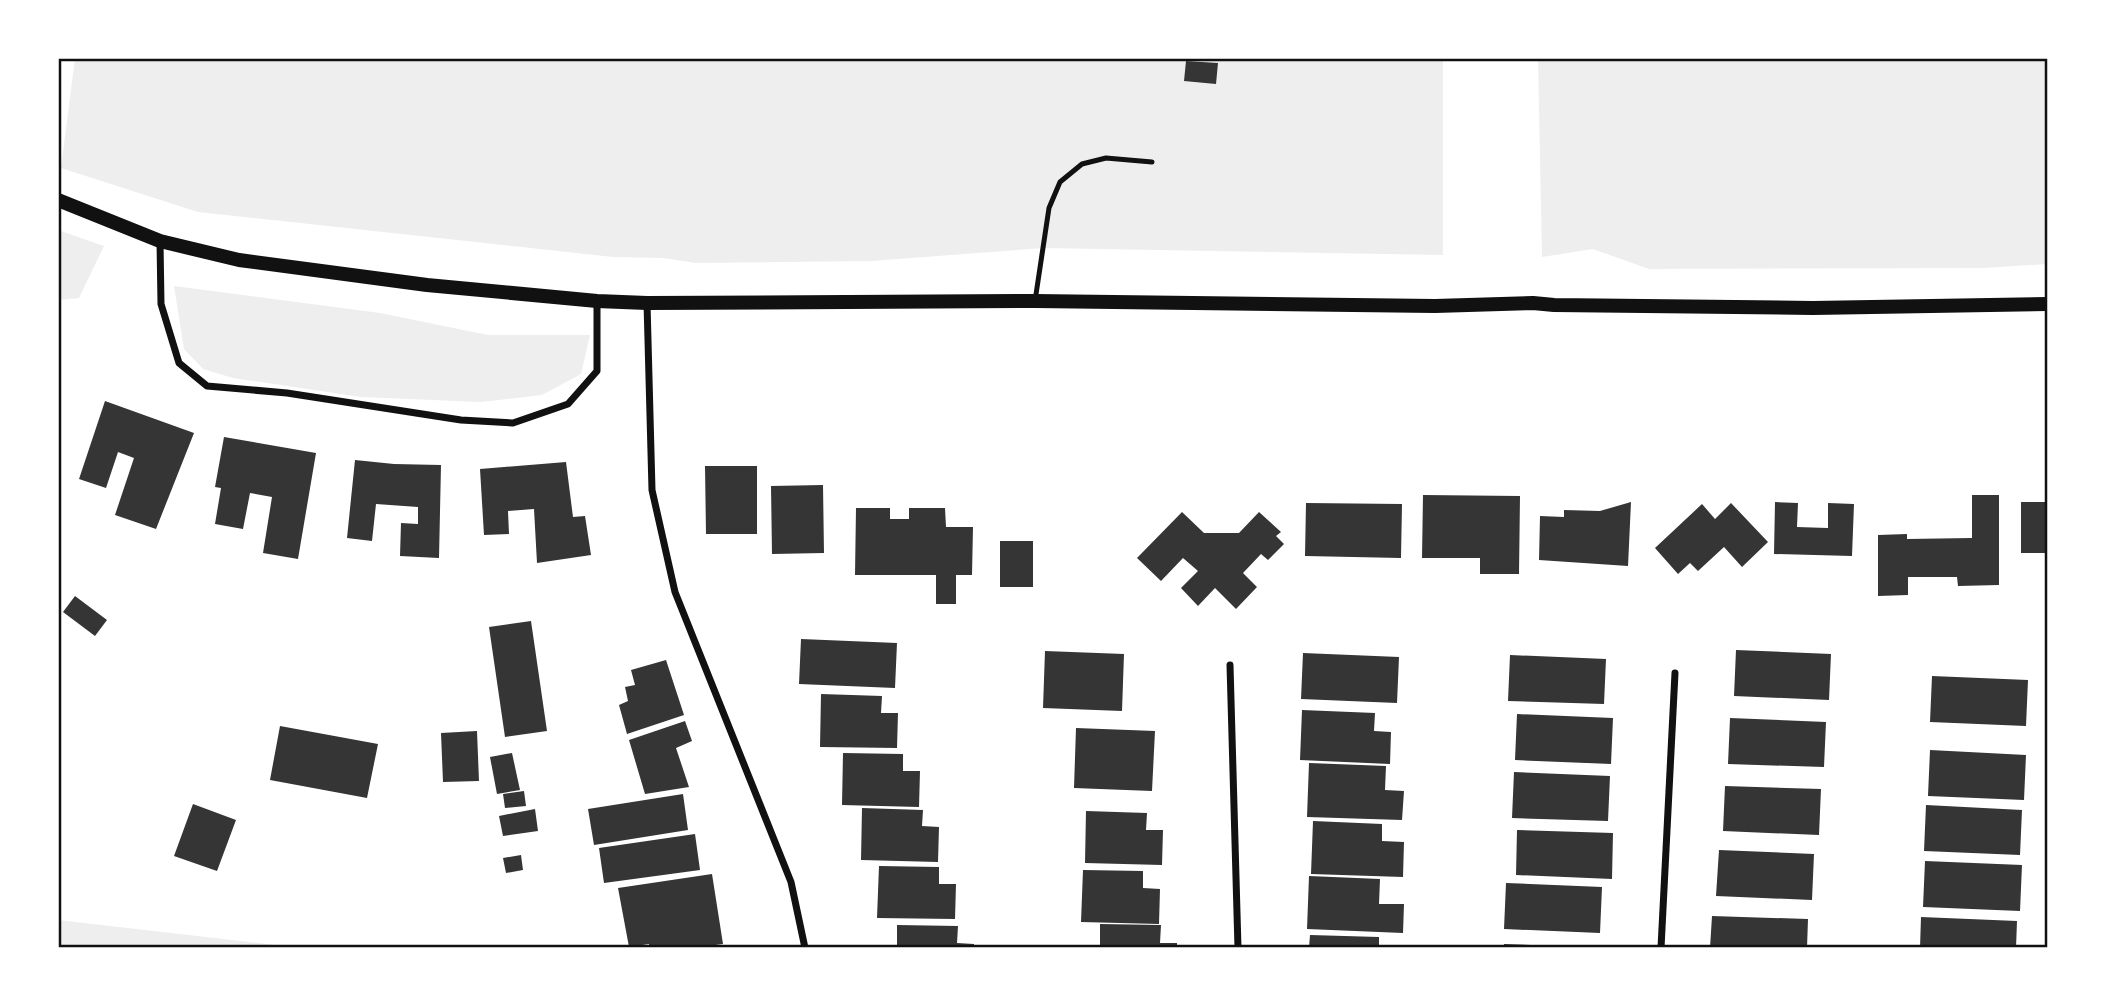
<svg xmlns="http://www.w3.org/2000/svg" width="2105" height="1006" font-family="'Roboto Condensed',sans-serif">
	<rect width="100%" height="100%" fill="#fff"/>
	<path fill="#eee" d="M75 58H1443V255L1043 248 872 261 696 263 663 258 613 257 198 212 61 168Z
		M1538 58H2047V264L1984 268 1649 269 1593 249 1542 257Z
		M58 230 104 246 79 298 58 300Z
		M174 286 380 313 488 335H590L581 374 542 395 481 402 361 397 233 378 203 369 184 349Z
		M58 920 302 948H58Z"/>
	<path fill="#353535" d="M1186 61 1218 63 1216 84 1184 81Z
		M105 401 194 433 156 529 115 515 134 458 118 452 106 488 79 479Z
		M224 437 316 453 298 559 263 553 272 497 250 493 243 529 215 524 221 488 215 487Z
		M355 460 394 464 441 465 439 558 400 556 401 523 418 524V507L376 504 372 541 347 538Z
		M566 462 573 517 585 516 591 555 537 563 534 509 508 511 509 534 484 535 480 469Z
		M705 466H757V534H706Z
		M823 485 824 553 772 554 771 486Z
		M1423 495 1520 496 1519 574H1480V558H1422Z
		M1972 495H1999V585L1958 586 1957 577H1908V595L1878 596V535L1907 534V539L1972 538Z
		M1631 502 1628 566 1539 560 1540 516 1564 517V510L1600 511Z
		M1775 502 1798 503 1797 527 1828 528V503L1854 504 1852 556 1774 554Z
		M2021 502H2047V553H2021Z
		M1306 503 1402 504 1401 558 1305 556Z
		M1731 503 1768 542 1742 567 1724 547 1698 571 1690 563 1678 574 1655 548 1702 504 1715 519Z
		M856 508H890V519H909V508H945L946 527H973L972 575H956V604H936V575H855Z
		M1182 512 1204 533H1239L1259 512 1281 532 1276 536 1284 544 1268 560 1261 554 1243 573 1257 587 1236 609 1215 588 1198 606 1181 588 1198 571 1183 558 1161 581 1137 558Z
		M1000 541H1033V587H1000Z
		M75 596 107 620 95 636 63 612Z
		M531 621 547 731 505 737 489 627Z
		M801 639 897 643 895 688 799 684Z
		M1736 650 1831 654 1829 700 1734 696Z
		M1045 651 1124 654 1122 711 1043 708Z
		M1303 653 1399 657 1397 703 1301 699Z
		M1510 655 1606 659 1604 704 1508 701Z
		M666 660 684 715 627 734 619 705 628 701 625 687 635 685 631 670Z
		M1932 676 2028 680 2026 726 1930 722Z
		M821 694 882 696 881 713H898L897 748 820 747Z
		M1302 710 1375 713 1374 731 1391 732 1390 764 1300 760Z
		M1517 714 1613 718 1611 764 1515 760Z
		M1730 718 1826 722 1824 767 1728 764Z
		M685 721 692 741 676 748 689 787 645 794 629 740Z
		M280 726 378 744 367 798 270 780Z
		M1076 728 1155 731 1152 791 1074 788Z
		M477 731 479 781 443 782 441 733Z
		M1930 750 2026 755 2024 800 1928 796Z
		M512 753 520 790 497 794 490 757Z
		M843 753 903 754V771H920L919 807 842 805Z
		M1309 763 1386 766 1385 790 1404 791 1402 820 1307 817Z
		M1514 772 1610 776 1608 821 1512 818Z
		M1725 786 1821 789 1819 835 1723 831Z
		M524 791 526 806 505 808 503 794Z
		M683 794 688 830 594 845 588 809Z
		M193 804 236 820 217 871 174 856Z
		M1926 805 2022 810 2020 855 1924 851Z
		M862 808 923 810 922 826 939 827 938 862 861 860Z
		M535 809 538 831 503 836 499 816Z
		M1086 811 1147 813 1146 830H1163L1162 865 1085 863Z
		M1313 821 1382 824V841L1404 842 1403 877 1311 874Z
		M1517 830 1613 833 1612 879 1516 875Z
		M695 834 700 870 604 883 599 848Z
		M1719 850 1814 854 1812 900 1716 896Z
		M521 855 523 870 506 873 503 858Z
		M1925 861 2022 865 2020 911 1923 907Z
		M879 866 939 867V884H956L955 919 877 918Z
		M1083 870 1143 871V888L1160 889 1159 924 1081 922Z
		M712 874 723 944 693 948H649V944L629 947 618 888Z
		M1309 876 1380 879 1379 904H1404L1403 933 1307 929Z
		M1506 883 1602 887 1600 933 1504 929Z
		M1712 916 1808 919 1807 948H1710Z
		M1921 917 2017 921 2016 948H1920Z
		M1100 924 1161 925 1160 943H1177V948H1100Z
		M897 925 958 926 957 943 974 944V948H897Z
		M1310 935 1379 937V948H1309Z
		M1504 944 1557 946V948H1504Z"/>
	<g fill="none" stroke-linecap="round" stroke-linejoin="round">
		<path stroke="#111" stroke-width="5" d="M1035 301 1049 208 1060 182 1082 164 1106 158 1152 162"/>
		<path stroke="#111" stroke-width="7" d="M160 241 161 304 179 363 207 386 287 393 461 420 513 423 568 404 597 371V301
			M647 303 652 490 675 592 791 882 805 948
			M1230 665 1238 948
			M1661 948 1675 673"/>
		<path stroke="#111" stroke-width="14" d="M58 200 160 241 239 260 427 285 597 301 647 303 1035 301 1435 306 1533 303 1554 305 1813 308 2047 304"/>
	</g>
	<rect width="2105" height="1006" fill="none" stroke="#ffffff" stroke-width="119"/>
	<rect x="60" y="60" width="1986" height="886" fill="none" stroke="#111" stroke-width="2.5"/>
</svg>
